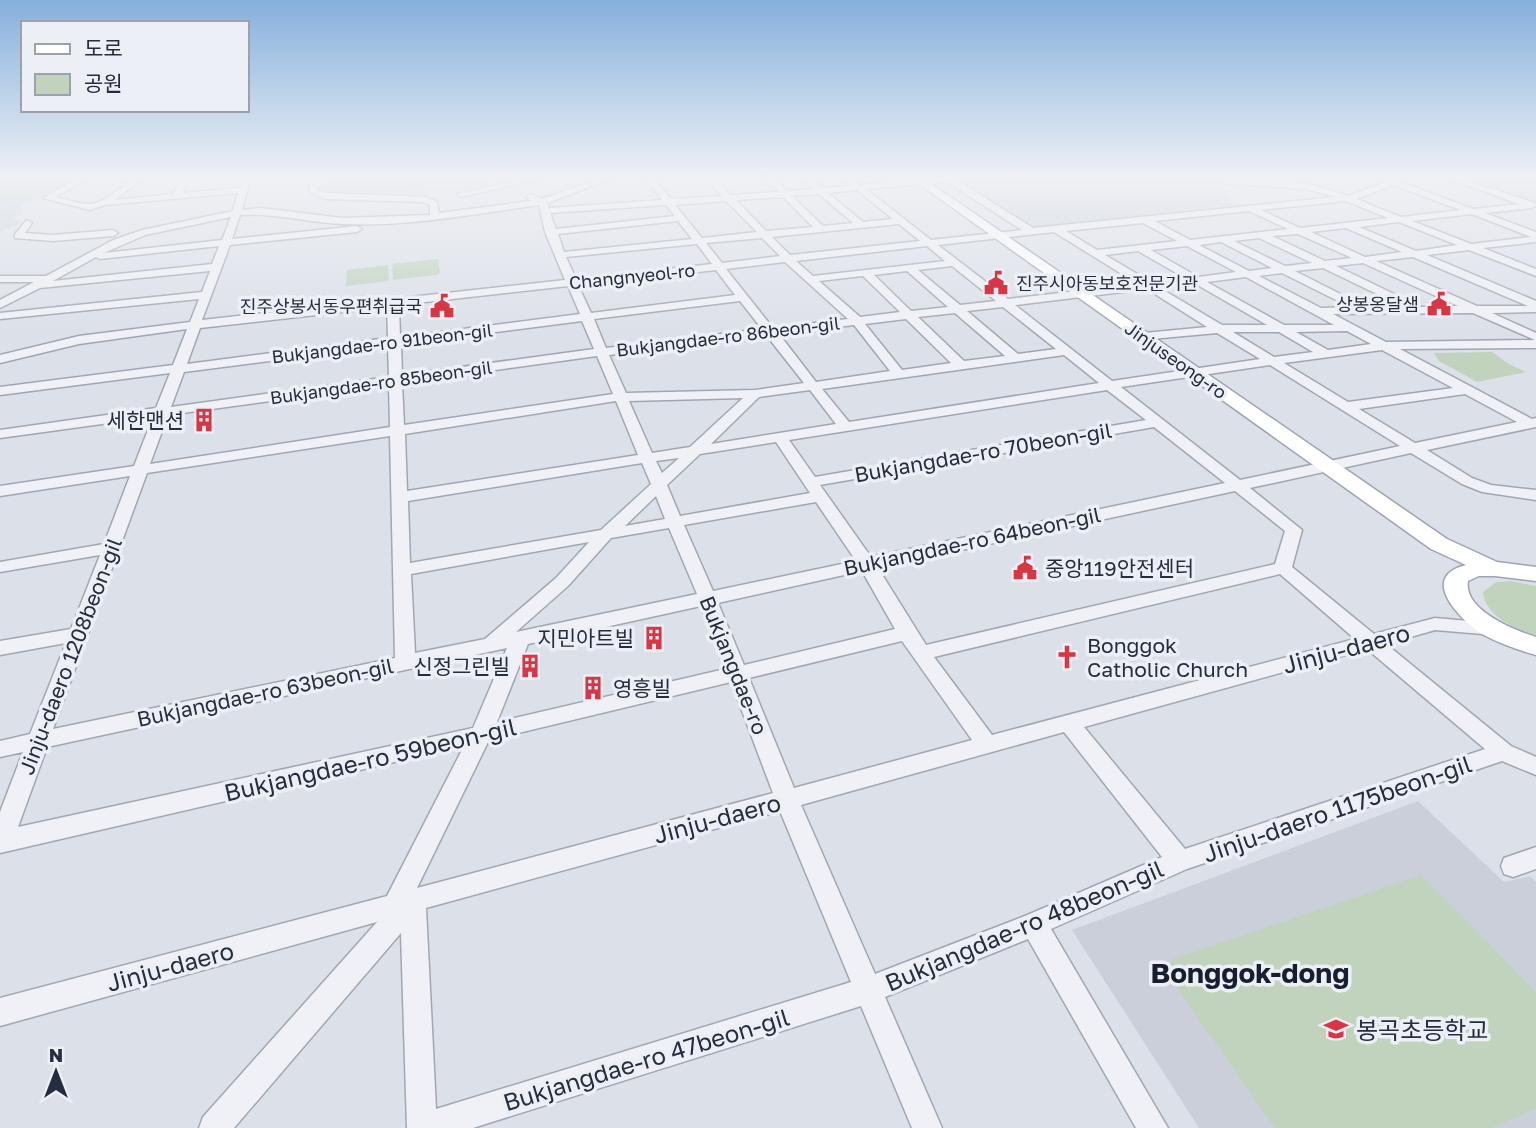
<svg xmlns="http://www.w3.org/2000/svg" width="1536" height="1128" font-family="'Golos Text','Noto Sans KR',sans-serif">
	<rect width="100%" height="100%" fill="#dce0e8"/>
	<path fill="#cacfda" d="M32 176H86L40 199 22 204 21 215 11 218 21 220 23 223 0 231V183Z
		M314 176H487V186L479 189 425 194V198L330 194 317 192Z
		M950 176H1212L1233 205 1030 227Z
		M1472 176H1536V203L1481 185Z
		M1418 801 1504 882 1530 876 1536 882V1128H1199L1072 930Z"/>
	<path fill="#c1d2bd" d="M37 176H85L32 199 0 203V187Z
		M453 176 451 182 423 186 422 190 336 192 320 188 323 181 356 176Z
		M438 259 440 273 436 275 393 280 392 264Z
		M388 265 389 281 346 286 347 270Z
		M1492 352 1509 364 1526 372 1477 382 1439 361 1434 353Z
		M1510 581 1536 586V635C1516 630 1485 616 1483 592L1497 582Z
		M1421 875 1536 992V1108L1491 1128H1275L1177 988 1171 960Z"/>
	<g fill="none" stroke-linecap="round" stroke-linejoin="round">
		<path stroke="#94abcb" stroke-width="2.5" d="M538 199 563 192"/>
		<g stroke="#a1a7b2" stroke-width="3">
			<path id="minor" d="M83 176H93L55 197C66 199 78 204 88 204 111 204 125 176 147 176L114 200 173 194 182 176H190L182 193 240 188 243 176H251L242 210 261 208 342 218 430 215V205L422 202 325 199 310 192 309 187 314 180 338 176 317 187 318 191 326 193 427 197 437 202 439 213 531 201 526 197 530 194 542 199 607 176H619L547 203 549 208 662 200 644 176H652L671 199 722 196 703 176H712L731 195 778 192 763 176H772L788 191 813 189 799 176H808L823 188 851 186 840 176H849L860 185 950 176 1033 228 1335 197 1306 189 1219 183 1222 178 1306 183 1348 196 1401 176H1413L1401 182 1473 209 1519 204 1441 176H1453L1535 203 1536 206 1532 208 1485 213 1536 232V242L1483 248 1536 269V276L1469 250 1427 255 1536 301V312L1492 313 1536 333V348L1400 349 1532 419 1536 418V427L1427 450 1472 478 1491 485 1536 490V500L1482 492 1462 484 1411 453 1250 488 1302 530 1292 567 1374 634 1435 618 1501 624 1504 629 1501 634 1494 635 1435 630 1386 644 1511 746 1536 757V775L1502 761 1187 869 1051 929 1168 1128H1136L1028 939 885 997 942 1128H912L861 1006 473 1128H407L401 933 234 1128H199L203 1117 377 922 0 1026V998L387 896 464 746 0 853V812L23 752 0 757V741L30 734 66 643 0 655V641L71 629 100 555 0 572V562L104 544 130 476 0 496V486L134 466 153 417 0 438V430L156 408 170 373 0 395V387L173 365 187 329 79 344 0 363V355L79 336 190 322 199 299 0 319V313L202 292 210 271 40 288 0 308V300L34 282H0V276H46L113 240 142 230 233 211 238 193 105 205 90 210 43 198ZM947 182 1022 230 931 240 866 189ZM1393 185 1461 210 1401 217 1356 199ZM857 190 893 219 863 222 828 193ZM819 194 853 223 823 226 792 196ZM783 197 813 227 766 231 736 200ZM726 201 757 232 702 238 675 205ZM1346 201 1388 218 1300 228 1261 210ZM539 205 545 232 565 280 202 320 230 245 357 232 362 229 357 226 232 239 240 215C275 213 307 222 342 224 407 227 474 214 539 205ZM666 205 675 216 556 229 550 213ZM1249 211 1288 229 1190 240 1155 221ZM1472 214 1531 237 1471 244 1412 221ZM231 217 222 240 104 253 145 235ZM678 221 692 239 564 252 558 234ZM1399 222 1457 245 1416 251 1359 227ZM1143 223 1177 241 1097 250 1066 231ZM899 224 920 241 790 255 772 237ZM1346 228 1402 252 1365 257 1311 232ZM1054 232 1138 284 1008 299 938 245ZM1298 234 1352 258 1325 261 1272 236ZM762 238 780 256 722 263 706 243ZM1259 238 1312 263 1285 266 1234 241ZM1221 242 1272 268 1249 271 1199 245ZM697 244 712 264 576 279 566 257ZM219 246 212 264 53 281 96 257 100 259ZM927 246 945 261 813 276 796 261ZM1187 246 1236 272 1198 277 1151 250ZM1138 251 1185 278 1151 282 1105 255ZM1413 257 1528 306H1477L1376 261ZM785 262 848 319 773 328 726 269ZM1363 263 1458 306 1421 307 1336 266ZM952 266 996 301 960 305 918 270ZM1323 268 1404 307H1366L1295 271ZM716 270 735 295 591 313 578 285ZM907 271 948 307 911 311 874 275ZM1282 273 1350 307 1321 308 1259 276ZM863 276 900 312 860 317 819 281ZM1246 277 1334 325H1284L1207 282ZM1194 283 1267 325H1222L1160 288ZM568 286 580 314 400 337 399 305ZM1147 289 1207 327 1144 333 1138 337 1140 340 1217 333 1260 359 1112 381 1015 305ZM740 301 762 329 606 348 594 319ZM387 307 388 338 187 364 200 328ZM1003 307 1056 349 1018 354 967 311ZM955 313 1005 356 964 361 918 317ZM1473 313 1535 340 1386 342 1333 314ZM906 319 951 363 902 370 865 324ZM582 321 594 349 402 375 401 344ZM854 325 890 371 816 382 779 334ZM1233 332H1279L1313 352 1274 357ZM1296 332 1347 331 1371 344 1328 350ZM767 336 804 383 755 390 626 393 609 355ZM388 346 389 377 171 407 184 372ZM1382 350 1453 388 1348 402 1284 363ZM1064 355 1099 383 849 422 822 389ZM597 356 613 394 404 425 402 383ZM1270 365 1400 446 1240 480 1121 387ZM389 385 390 427 150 464 168 415ZM810 390 836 424 711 444 759 397ZM1107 390 1146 420 815 477 789 440ZM1465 394 1517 422 1415 443 1359 409ZM743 398 690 447 652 453 629 401ZM616 401 638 455 407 491 405 434ZM1154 427 1225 483 871 557 820 485ZM390 436 395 658 53 729 147 473ZM776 442 810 493 680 516 667 485 700 454ZM679 458 662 473 656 461ZM642 463 651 484 601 530 410 563 408 501ZM1235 491 1285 531 1275 564 926 645 878 568ZM656 496 665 519 625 526ZM816 502 856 561 713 591 684 525ZM669 528 697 594 516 632 568 586 611 538ZM589 542 556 578 485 639 415 653 411 574ZM862 571 895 629 744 665 718 603ZM1280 574 1355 639 992 735 934 657ZM701 606 725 669 497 722 528 644ZM902 641 972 740 794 788 749 678ZM507 648 473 728 18 827 47 747ZM1367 649 1485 749 1185 849 1084 727ZM731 682 773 793 417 888 489 740ZM1064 732 1162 857 1025 916 875 974 801 805ZM780 811 851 982 436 1109 426 908Z
				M539 176H555L461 197 457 194Z
				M27 220 32 223 25 233 53 235 113 230 118 233 113 236 53 241 15 238V234Z
				M1536 847V869L1513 877 1504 874 1501 866 1504 858Z"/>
		</g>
		<g stroke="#9ba3b4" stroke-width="3">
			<path id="major" d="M908 176H920L1447 539 1497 562 1536 567V581L1495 576H1479L1468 581C1463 610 1514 630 1536 637V655C1518 650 1501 644 1484 635 1461 621 1417 577 1466 565L1431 549Z"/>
		</g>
		<use href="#minor" fill="#eff1f6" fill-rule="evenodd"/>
		<use href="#major" fill="#fff" fill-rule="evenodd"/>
	</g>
	<linearGradient id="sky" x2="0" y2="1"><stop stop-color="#86b0dc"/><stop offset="0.53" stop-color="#eff1f5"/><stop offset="1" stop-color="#eff1f5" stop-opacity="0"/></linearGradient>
	<rect width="1536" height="334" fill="url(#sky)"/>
	<defs>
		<g id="civic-bare" transform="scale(1.89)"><path d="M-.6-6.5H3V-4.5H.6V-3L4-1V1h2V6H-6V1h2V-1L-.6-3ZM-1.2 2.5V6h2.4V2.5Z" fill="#d83645" stroke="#eceff5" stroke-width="2.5" paint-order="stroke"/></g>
		<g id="building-bare" transform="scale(1.89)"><path d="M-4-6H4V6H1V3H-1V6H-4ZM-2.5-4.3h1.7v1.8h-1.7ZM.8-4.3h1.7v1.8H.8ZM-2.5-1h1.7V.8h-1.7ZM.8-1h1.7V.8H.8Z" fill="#d83645" stroke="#eceff5" stroke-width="2.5" paint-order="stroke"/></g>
		<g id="church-bare" transform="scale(1.89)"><path d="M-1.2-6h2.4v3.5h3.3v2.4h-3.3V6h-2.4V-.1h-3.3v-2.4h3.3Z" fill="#d83645" stroke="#eceff5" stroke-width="2.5" paint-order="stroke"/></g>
		<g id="school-bare" transform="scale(1.89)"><path d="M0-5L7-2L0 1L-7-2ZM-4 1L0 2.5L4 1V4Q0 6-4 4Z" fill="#d83645" stroke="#eceff5" stroke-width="2.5" paint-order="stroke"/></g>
	</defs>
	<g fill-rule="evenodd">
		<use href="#civic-bare" x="996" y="283"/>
		<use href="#civic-bare" x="1439" y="304"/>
		<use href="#civic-bare" x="442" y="306"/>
		<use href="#building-bare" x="204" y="420"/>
		<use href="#civic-bare" x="1025" y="568"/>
		<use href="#building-bare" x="654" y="638"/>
		<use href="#church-bare" x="1067" y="657"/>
		<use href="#building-bare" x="530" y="666"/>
		<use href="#building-bare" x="593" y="688"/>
		<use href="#school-bare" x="1336" y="1029"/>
	</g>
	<g text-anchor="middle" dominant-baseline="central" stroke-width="7" stroke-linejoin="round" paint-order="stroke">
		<g font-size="18" fill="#252d3f" stroke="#eceff5">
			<text transform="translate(632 276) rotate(-6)">Changnyeol-ro</text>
			<text transform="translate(728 336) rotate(-7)">Bukjangdae-ro 86beon-gil</text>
			<text transform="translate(382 343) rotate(-7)">Bukjangdae-ro 91beon-gil</text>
			<text transform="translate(1176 360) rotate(35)">Jinjuseong-ro</text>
			<text transform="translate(381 382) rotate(-8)">Bukjangdae-ro 85beon-gil</text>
		</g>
		<g font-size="18" fill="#252d3f" stroke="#eceff5" text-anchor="end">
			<text x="1016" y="283" text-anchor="start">진주시아동보호전문기관</text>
			<text x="1419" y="304">상봉옹달샘</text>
			<text x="422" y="306">진주상봉서동우편취급국</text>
		</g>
		<g font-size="21" fill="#252d3f" stroke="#eceff5" text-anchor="end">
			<text x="184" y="420">세한맨션</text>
			<text x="1045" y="568" text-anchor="start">중앙119안전센터</text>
			<text x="634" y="638">지민아트빌</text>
			<text x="1087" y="645" text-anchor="start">Bonggok<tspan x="1087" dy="24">Catholic Church</tspan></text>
			<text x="510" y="666">신정그린빌</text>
			<text x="613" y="688" text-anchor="start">영흥빌</text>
		</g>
		<g font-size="21" fill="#252d3f" stroke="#eceff5">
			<text transform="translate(983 452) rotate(-10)">Bukjangdae-ro 70beon-gil</text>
			<text transform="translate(972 541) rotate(-12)">Bukjangdae-ro 64beon-gil</text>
			<text transform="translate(70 656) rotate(-69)">Jinju-daero 1208beon-gil</text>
			<text transform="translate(734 665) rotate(68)">Bukjangdae-ro</text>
			<text transform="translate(265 692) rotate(-12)">Bukjangdae-ro 63beon-gil</text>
		</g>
		<g font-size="24" fill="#252d3f" stroke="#eceff5">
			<text transform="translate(1346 648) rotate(-15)">Jinju-daero</text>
			<text transform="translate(370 759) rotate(-13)">Bukjangdae-ro 59beon-gil</text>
			<text transform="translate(1337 808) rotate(-19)">Jinju-daero 1175beon-gil</text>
			<text transform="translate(717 818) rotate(-15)">Jinju-daero</text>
			<text transform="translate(1024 925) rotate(-23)">Bukjangdae-ro 48beon-gil</text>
			<text transform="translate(170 966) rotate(-15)">Jinju-daero</text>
			<text transform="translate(646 1059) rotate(-17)">Bukjangdae-ro 47beon-gil</text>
		</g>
		<g font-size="24" fill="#252d3f" stroke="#eceff5" text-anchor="start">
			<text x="1356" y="1029">봉곡초등학교</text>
		</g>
		<g font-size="28" font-weight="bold" fill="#171e30" stroke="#eceff5">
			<text x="1250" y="972">Bonggok-dong</text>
		</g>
	</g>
	<rect x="21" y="21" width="228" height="91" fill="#eceff5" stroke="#9ca1ac" stroke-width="2"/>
	<rect x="35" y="44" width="35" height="10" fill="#ffffff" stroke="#9ca1ac" stroke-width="2"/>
	<text x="84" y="56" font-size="21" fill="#252d3f">도로</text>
	<rect x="35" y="74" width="35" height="21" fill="#c1d2bd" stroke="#9ca1ac" stroke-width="2"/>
	<text x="84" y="91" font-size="21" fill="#252d3f">공원</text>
	<g transform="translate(56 1072)" stroke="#eceff5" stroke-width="5" paint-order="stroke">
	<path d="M0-5L12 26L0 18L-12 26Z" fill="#252d3f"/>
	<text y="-10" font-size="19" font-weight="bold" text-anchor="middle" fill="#252d3f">N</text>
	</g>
</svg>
